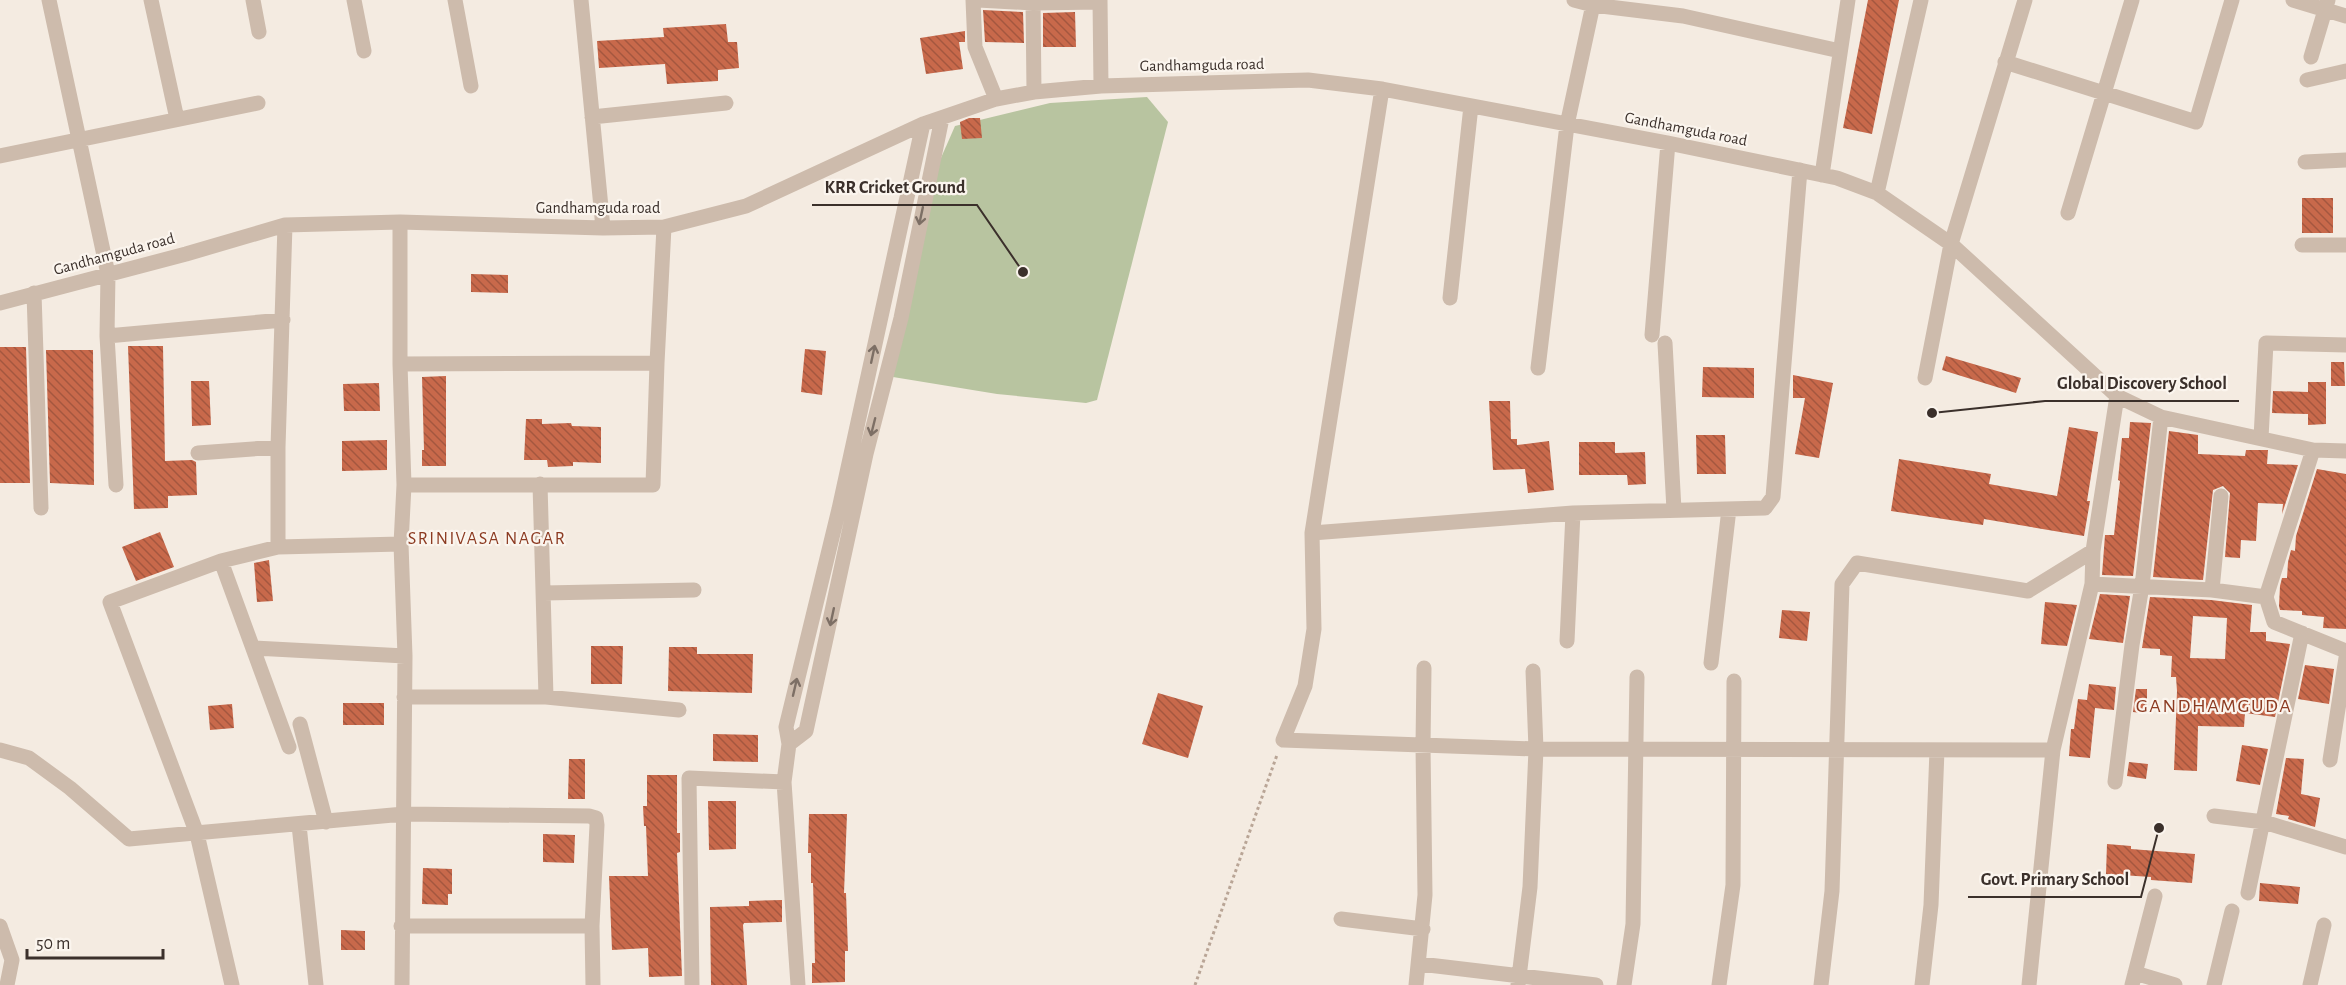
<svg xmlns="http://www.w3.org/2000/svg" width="2346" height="985" font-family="'Alegreya Sans',sans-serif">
	<defs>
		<pattern id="building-back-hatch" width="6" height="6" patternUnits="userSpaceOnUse" patternTransform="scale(1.5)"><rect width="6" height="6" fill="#c8694b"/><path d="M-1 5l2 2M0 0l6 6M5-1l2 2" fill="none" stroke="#a4573f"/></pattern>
	</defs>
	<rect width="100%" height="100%" fill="#f4ebe1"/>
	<path fill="#b8c4a0" d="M1147 97 1168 122 1097 400 1086 403 997 394 893 377 937 167 955 126 1050 103Z"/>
	<path fill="url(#building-back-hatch)" fill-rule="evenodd" d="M1868 0H1899L1872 134 1843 128Z
		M983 10 1023 12 1024 43 985 42Z
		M1075 12 1076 47H1043V13Z
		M726 24 728 42H737L739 68 718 70V81L667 84 665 64 599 68 597 41 664 37 663 28Z
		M965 31V42H959L963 69 926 74 920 38Z
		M969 118H980L982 138 962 139 960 122Z
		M2302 198H2333V233H2302Z
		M471 274 508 275V293L471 292Z
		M128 346H163L165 461 192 460 196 462 197 495 168 496V508L134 509Z
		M0 347H26L30 483H0Z
		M805 349 826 351 822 395 801 392Z
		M46 350H93L94 485 50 483Z
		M1946 356 2021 378 2016 393 1942 370Z
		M2331 362H2344L2345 386H2331Z
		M1703 367 1754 368V398L1702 397Z
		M1793 375 1833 383 1819 458 1795 454 1805 398H1793Z
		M446 376V466H422V450H424L422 377Z
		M191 381H209L211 425 192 426Z
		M2308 382H2326V424L2308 425V414L2272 413 2273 391 2308 392Z
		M379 383 380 411H344L343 384Z
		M1489 401H1510L1511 439H1517V445L1549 441 1554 490 1528 493 1525 469 1493 470Z
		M526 419H542V424L571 423 572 426 601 427V463L573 462V466L548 467 547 460H524Z
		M2130 422 2151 423 2133 576 2102 575 2105 535H2114L2120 481 2118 480 2122 438H2129Z
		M2069 427 2098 432 2087 501H2090L2084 536 1984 519 1983 525 1891 511 1899 459 1991 474 1989 484 2057 496Z
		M2169 431 2198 435V454L2245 456 2246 450H2268L2267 464 2298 465 2282 514 2283 504 2258 503 2256 541 2241 540 2240 558 2225 557 2230 493 2223 486 2213 490 2203 580 2153 577Z
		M1696 435H1725L1726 474H1697Z
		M387 440V470L342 471V441Z
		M1579 442H1615V453L1645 452 1646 484 1628 485 1627 475H1579Z
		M2317 469 2346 474V629L2323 628 2324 617 2302 615V611L2280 610 2279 606 2280 586 2282 578H2287L2288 562 2291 550 2295 551 2296 536Z
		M160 532 174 567 136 581 122 547Z
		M269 560 273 601 257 602 254 563Z
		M2100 594 2130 596 2123 643 2089 639Z
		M2150 597 2211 600 2252 605 2250 632H2266V641L2290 644 2275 717 2245 713 2244 727 2198 726 2197 771 2174 770 2177 691 2176 677H2171L2172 656 2160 655V649L2142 648ZM2193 616 2227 618 2225 659 2190 658Z
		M2045 602 2077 605 2067 646 2041 644Z
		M1782 610 1810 612 1807 641 1779 638Z
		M591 646H623L622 684H591Z
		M669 647H697V654H753L752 693 668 691Z
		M2305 665 2334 669 2329 704 2298 699Z
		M2089 684 2116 687 2114 710 2095 708 2090 758 2069 756 2071 729H2074L2078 699 2087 700Z
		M2136 689H2147V710H2142V713L2133 712Z
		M1158 693 1203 706 1188 758 1142 744Z
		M343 703H384V725H343Z
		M232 704 234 728 210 730 208 706Z
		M713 734 758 735V762L713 761Z
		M2242 745 2268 749 2260 785 2236 781Z
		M2286 758 2304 759 2301 794 2320 798 2315 827 2288 819 2289 816 2276 814Z
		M569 759H585V799H568Z
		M2129 762 2148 764 2146 779 2127 776Z
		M647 775H677V833H680V852L677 853 682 976 649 977 648 948 612 950 609 876H648L646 826H644L643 806H647Z
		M708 801H736V849L709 850Z
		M809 814H847L844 893H846L848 951H845V982L812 983V963H815L814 916 813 883H811V853H808Z
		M543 834 575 835 574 863 543 862Z
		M2107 844 2131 846V849L2195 854 2192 883 2151 880V877L2106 874Z
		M423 868 452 869V894H448V905L422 904Z
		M2260 883 2300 887 2298 904 2259 901Z
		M782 900V922L744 923 743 925 747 985H711L710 907 749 906V901Z
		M341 930 365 931V950H341Z"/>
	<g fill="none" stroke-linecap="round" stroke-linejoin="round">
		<path stroke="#b9a596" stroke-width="3" stroke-dasharray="3 3" stroke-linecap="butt" d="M1195 985 1277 755"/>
		<path stroke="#cdbbac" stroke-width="15" d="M49 0 108 274 107 336 116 485
			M151 0 177 119
			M253 0 259 32
			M354 0 364 51
			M455 0 471 86
			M581 0 603 228
			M973 0 975 47 996 99
			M978 0 1033 3 1100 2
			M1033 0 1034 92
			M1100 0 1101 86
			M1574 0 1593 5 1683 16 1840 51
			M2293 0 2346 16
			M2311 57 2328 0
			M2005 62 2196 122 2232 0
			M2307 80 2346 71
			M1382 89 1312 533 1314 629 1305 686 1283 740 1536 749 2053 750
			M592 117 726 103
			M0 156 258 103
			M2305 162 2346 160
			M1822 175 1848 0
			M1877 193 1921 0
			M2068 213 2132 0
			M400 222V364L404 485 401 544 405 656 402 985
			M285 225 278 447V547L401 544
			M2302 245H2346
			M34 293 41 508
			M1450 298 1471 106
			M0 303 186 254 285 225 400 222 603 228 664 227 746 206 923 124 996 99 1034 92 1101 86 1308 80 1382 89 1668 143 1837 178 1877 193 1951 244 2117 396 2161 417 2313 450 2346 451
			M1652 335 1668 143
			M107 336 283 320
			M1665 343 1674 510
			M400 364 657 363 664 227
			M1538 368 1567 125 1594 0
			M1925 378 1951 244 2025 0
			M2117 396 2093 551 2092 584 2212 590 2266 597
			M2261 438 2266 343 2346 345
			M2313 450 2266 597 2274 622 2346 651
			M198 453 278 447
			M404 485H653L657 363
			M1312 533 1573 513 1765 508 1773 497 1800 170
			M221 561 289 747
			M2212 590 2221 496
			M544 593 694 590
			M1567 641 1573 513
			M254 648 405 656
			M1711 663 1729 509
			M404 697H546L540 484
			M546 697 679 710
			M300 724 326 822
			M789 744 806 731 866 454 901 318 942 118
			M0 750 29 758 70 788 129 839 404 814 589 816 596 818 597 825 592 926 593 985
			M2330 760 2346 658
			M2115 782 2132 645 2142 586 2161 417
			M2214 816 2264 822 2346 847
			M299 825 316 985
			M2248 893 2302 633
			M1341 919 1423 929
			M0 926 12 960 7 985
			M401 926H592
			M1420 964 1596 985
			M2135 973 2175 985
			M232 985 197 834 110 602 221 561 278 547
			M692 985 689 778 784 782
			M798 985 784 782 789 744 786 727 839 509 923 124
			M1416 985 1425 895 1423 746 1424 668
			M1518 985 1530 887 1536 749 1533 671
			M1624 985 1633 924 1637 677
			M1719 985 1733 885 1734 681
			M1821 985 1832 891 1842 584 1857 563 2028 591 2093 551
			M1922 985 1931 905 1937 750
			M2029 985 2053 750 2092 584
			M2132 985 2155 896
			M2214 985 2232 911
			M2310 985 2324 925"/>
	</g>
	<defs><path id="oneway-shaft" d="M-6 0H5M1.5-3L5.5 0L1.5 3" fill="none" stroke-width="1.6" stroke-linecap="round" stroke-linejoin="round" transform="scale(1.5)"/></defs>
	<g stroke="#7d6f65">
		<use href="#oneway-shaft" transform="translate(921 216) rotate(102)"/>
		<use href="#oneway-shaft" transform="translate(873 354) rotate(-78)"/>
		<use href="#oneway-shaft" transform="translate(873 427) rotate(104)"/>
		<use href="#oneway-shaft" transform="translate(832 617) rotate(102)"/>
		<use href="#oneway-shaft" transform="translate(795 687) rotate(-77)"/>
	</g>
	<g text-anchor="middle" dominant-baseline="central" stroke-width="4.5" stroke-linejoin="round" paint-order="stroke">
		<g font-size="16" fill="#3b302b" stroke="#fbf5ee">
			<text transform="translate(1202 65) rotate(-1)">Gandhamguda road</text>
			<text transform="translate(1686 129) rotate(11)">Gandhamguda road</text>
			<text x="598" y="208">Gandhamguda road</text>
			<text transform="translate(114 254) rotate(-15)">Gandhamguda road</text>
		</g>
		<g font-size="18" letter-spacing="1.5" fill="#8c3b22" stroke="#fbf5ee">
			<text x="487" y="539">SRINIVASA NAGAR</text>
		</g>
		<g font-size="20" letter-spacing="1.5" fill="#8c3b22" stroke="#fbf5ee">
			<text x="2214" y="706">GANDHAMGUDA</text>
		</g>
	</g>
	<path fill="none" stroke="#3b302b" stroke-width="2" d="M1023 272L977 205H812M1932 413L2045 401H2239M2159 828L2141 897H1968"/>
	<g fill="#3b302b" stroke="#fbf5ee" stroke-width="2">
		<circle cx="1023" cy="272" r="6"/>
		<circle cx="1932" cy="413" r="6"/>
		<circle cx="2159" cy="828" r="6"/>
	</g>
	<g font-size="18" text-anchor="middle" font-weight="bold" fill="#3b302b" stroke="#fbf5ee" stroke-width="4.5" stroke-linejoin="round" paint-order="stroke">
		<text x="895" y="193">KRR Cricket Ground</text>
		<text x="2142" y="389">Global Discovery School</text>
		<text x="2055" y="885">Govt. Primary School</text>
	</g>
	<path d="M27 949v9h136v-9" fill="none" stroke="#3b302b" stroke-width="3"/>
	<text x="36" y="949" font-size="18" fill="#3b302b" stroke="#fbf5ee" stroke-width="4.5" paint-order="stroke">50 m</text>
</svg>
